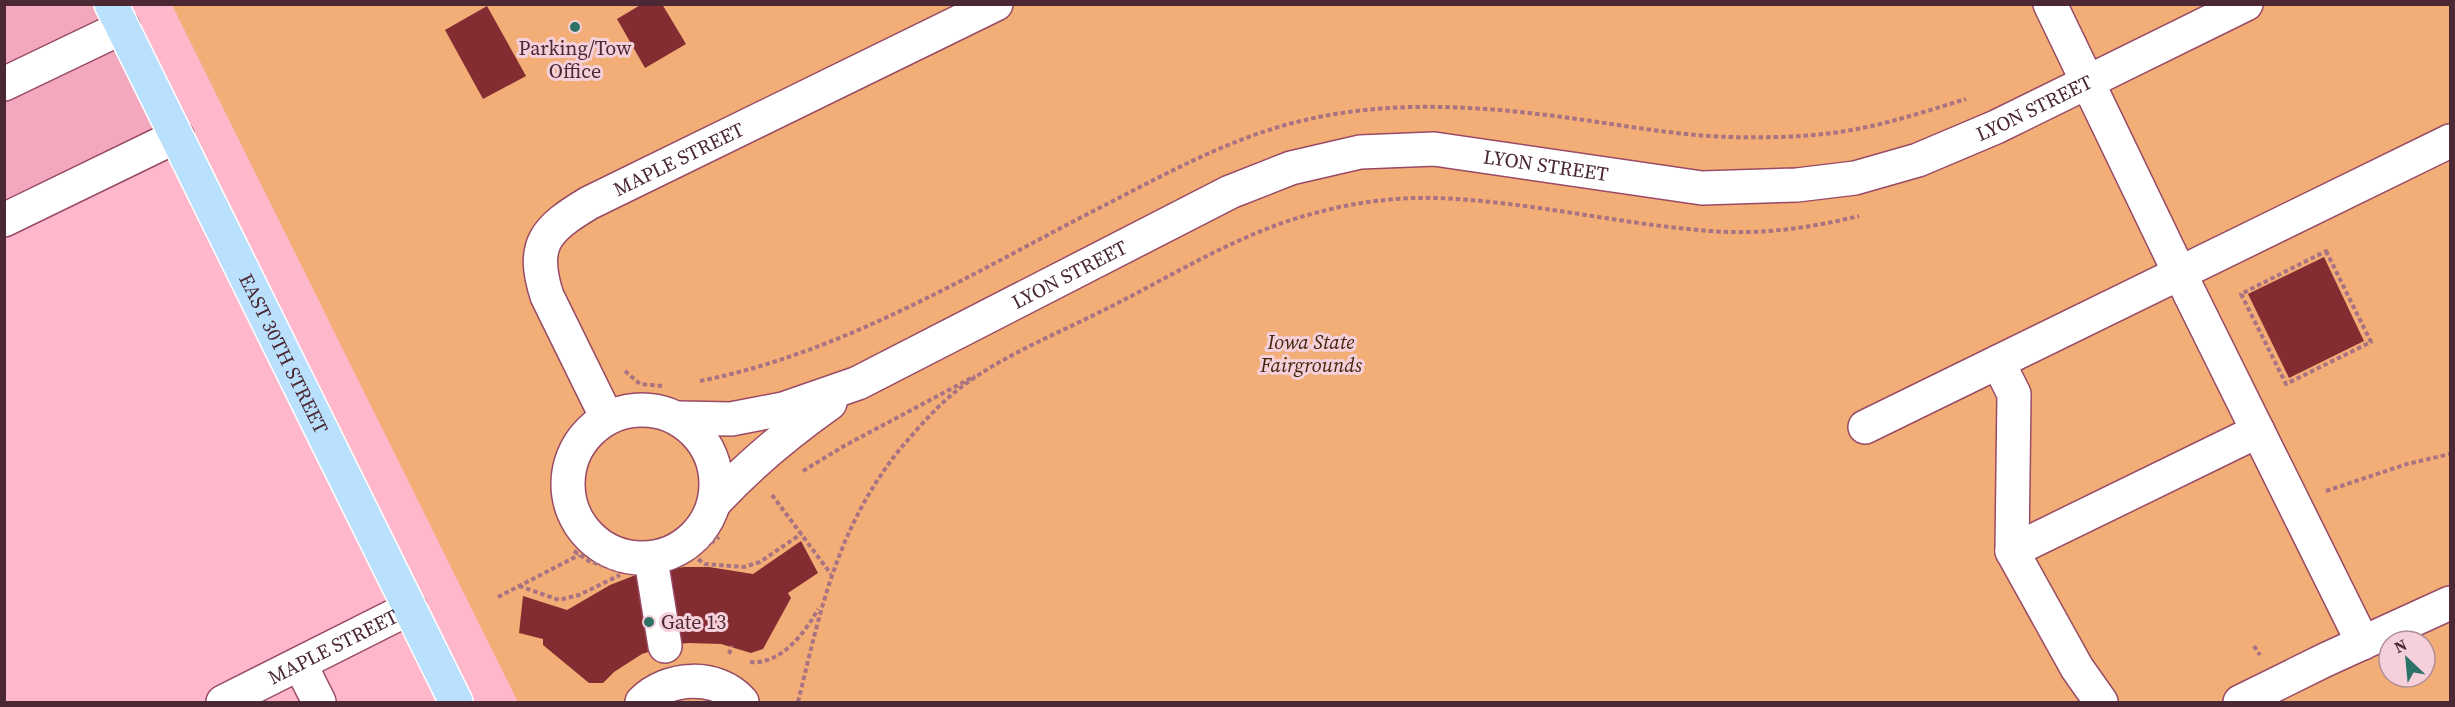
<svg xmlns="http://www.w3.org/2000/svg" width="2455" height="707" font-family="'Source Serif 4',serif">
	<rect width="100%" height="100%" fill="#ffb7cc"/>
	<path fill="#f4a8be" d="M5 5H111L177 136 5 220Z"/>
	<path fill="#f2ae76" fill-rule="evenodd" d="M172 5H2450V702H518ZM2389 641H2425V677H2389Z"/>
	<path fill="#832d33" d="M642 4H662L686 44 645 68 617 19Z
		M487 6 526 76 483 99 445 30Z
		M2324 257 2364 341 2289 378 2248 294Z
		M801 541 818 573 788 593 791 598 763 649 751 653 721 644 688 643 670 645 642 654 614 672 603 683H589L543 645V639L519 633 523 596 567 610 610 585 633 576 653 572 684 567H709L753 574Z"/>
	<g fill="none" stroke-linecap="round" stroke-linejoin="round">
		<g stroke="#994a65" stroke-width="36">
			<g id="minor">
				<path d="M2050 4 2180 274 2363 643"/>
				<path d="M4 84 123 27"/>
				<path d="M4 220 177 136"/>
				<path d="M1998 362 2014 394 2012 551"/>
				<circle cx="642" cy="484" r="74"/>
				<path id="s1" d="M607 418 547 296C530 244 546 229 589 203L996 4"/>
				<path id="s2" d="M678 418 731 419 783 409 858 383 1230 192 1291 168 1360 152 1434 149 1702 188 1797 185 1855 178 1918 160 1996 127 2246 4"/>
				<path d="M1865 427 2450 141"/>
				<path d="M715 502C749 465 789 432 830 403"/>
				<path d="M653 572 665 646"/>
				<path d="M300 664 319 702"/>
				<path id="s3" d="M223 702 410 608"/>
				<path d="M642 702C667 676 717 673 742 702"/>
				<path d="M2101 702 2077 668 2012 551 2258 431"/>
				<path d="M2240 702 2325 660 2450 603"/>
			</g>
		</g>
		<g stroke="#fff" stroke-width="36">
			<g id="major">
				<path id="s4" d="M111 4 456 702"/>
			</g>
		</g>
		<path stroke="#aa7383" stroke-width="4" stroke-dasharray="4.5 3" stroke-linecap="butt" d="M2326 251 2371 342 2286 384 2241 294Z
			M625 371 640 384 663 386
			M700 381C847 352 977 270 1109 203 1173 170 1235 136 1305 120 1382 102 1460 105 1538 114 1602 121 1666 135 1730 137 1772 138 1815 137 1857 129 1894 122 1930 110 1966 99
			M803 471 844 446 975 376
			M2326 491 2407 464 2450 454
			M772 495 831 574
			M574 551 589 561 620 571
			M692 555 705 564 744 567 760 562 801 534
			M685 558 702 550 719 537
			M519 586 559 600 579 595 620 575
			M498 597 579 555
			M2254 646 2260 655
			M729 654 732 646
			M750 662C781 665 805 633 818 609
			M798 702C821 608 837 528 900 449 918 428 938 405 960 388 1003 355 1061 332 1110 307 1177 273 1245 230 1319 212 1357 202 1396 197 1436 198 1527 201 1618 224 1710 231 1760 235 1810 228 1859 216"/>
		<use href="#minor" stroke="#fff" stroke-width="33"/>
		<use href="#major" stroke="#b9e0fc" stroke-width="33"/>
	</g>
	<g fill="#2d7266" stroke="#f5d0da" stroke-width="2">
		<circle cx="575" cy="27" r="6"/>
		<circle cx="649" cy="622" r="6"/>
	</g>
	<g text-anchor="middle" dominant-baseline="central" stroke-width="6" stroke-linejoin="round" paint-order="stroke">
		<g font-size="20" fill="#4b2833" stroke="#f5d0da">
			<text x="575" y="48">Parking/Tow<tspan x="575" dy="23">Office</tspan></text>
			<text x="661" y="622" text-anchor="start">Gate 13</text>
		</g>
		<g font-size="20" fill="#4b2833" stroke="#f5d0da">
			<text stroke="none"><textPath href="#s2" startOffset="1431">LYON STREET</textPath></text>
			<text stroke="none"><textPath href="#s1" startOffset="351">MAPLE STREET</textPath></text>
			<text stroke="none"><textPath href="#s2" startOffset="927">LYON STREET</textPath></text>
			<text stroke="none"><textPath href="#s2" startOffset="423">LYON STREET</textPath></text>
			<text stroke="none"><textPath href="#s4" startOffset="390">EAST 30TH STREET</textPath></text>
			<text stroke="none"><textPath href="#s3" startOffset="123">MAPLE STREET</textPath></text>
		</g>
		<g font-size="20" font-style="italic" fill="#42250a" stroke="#f5d0da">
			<text x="1311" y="342">Iowa State<tspan x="1311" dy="23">Fairgrounds</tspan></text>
		</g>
	</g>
	<rect width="2455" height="707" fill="none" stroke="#4b2833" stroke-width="12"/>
	<g transform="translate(2407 659) rotate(334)"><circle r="28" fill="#f5d0da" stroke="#b18d97" stroke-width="1.5"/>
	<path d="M0-4.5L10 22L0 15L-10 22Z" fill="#2d7266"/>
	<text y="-9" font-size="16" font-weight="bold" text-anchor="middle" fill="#4b2833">N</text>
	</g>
</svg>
